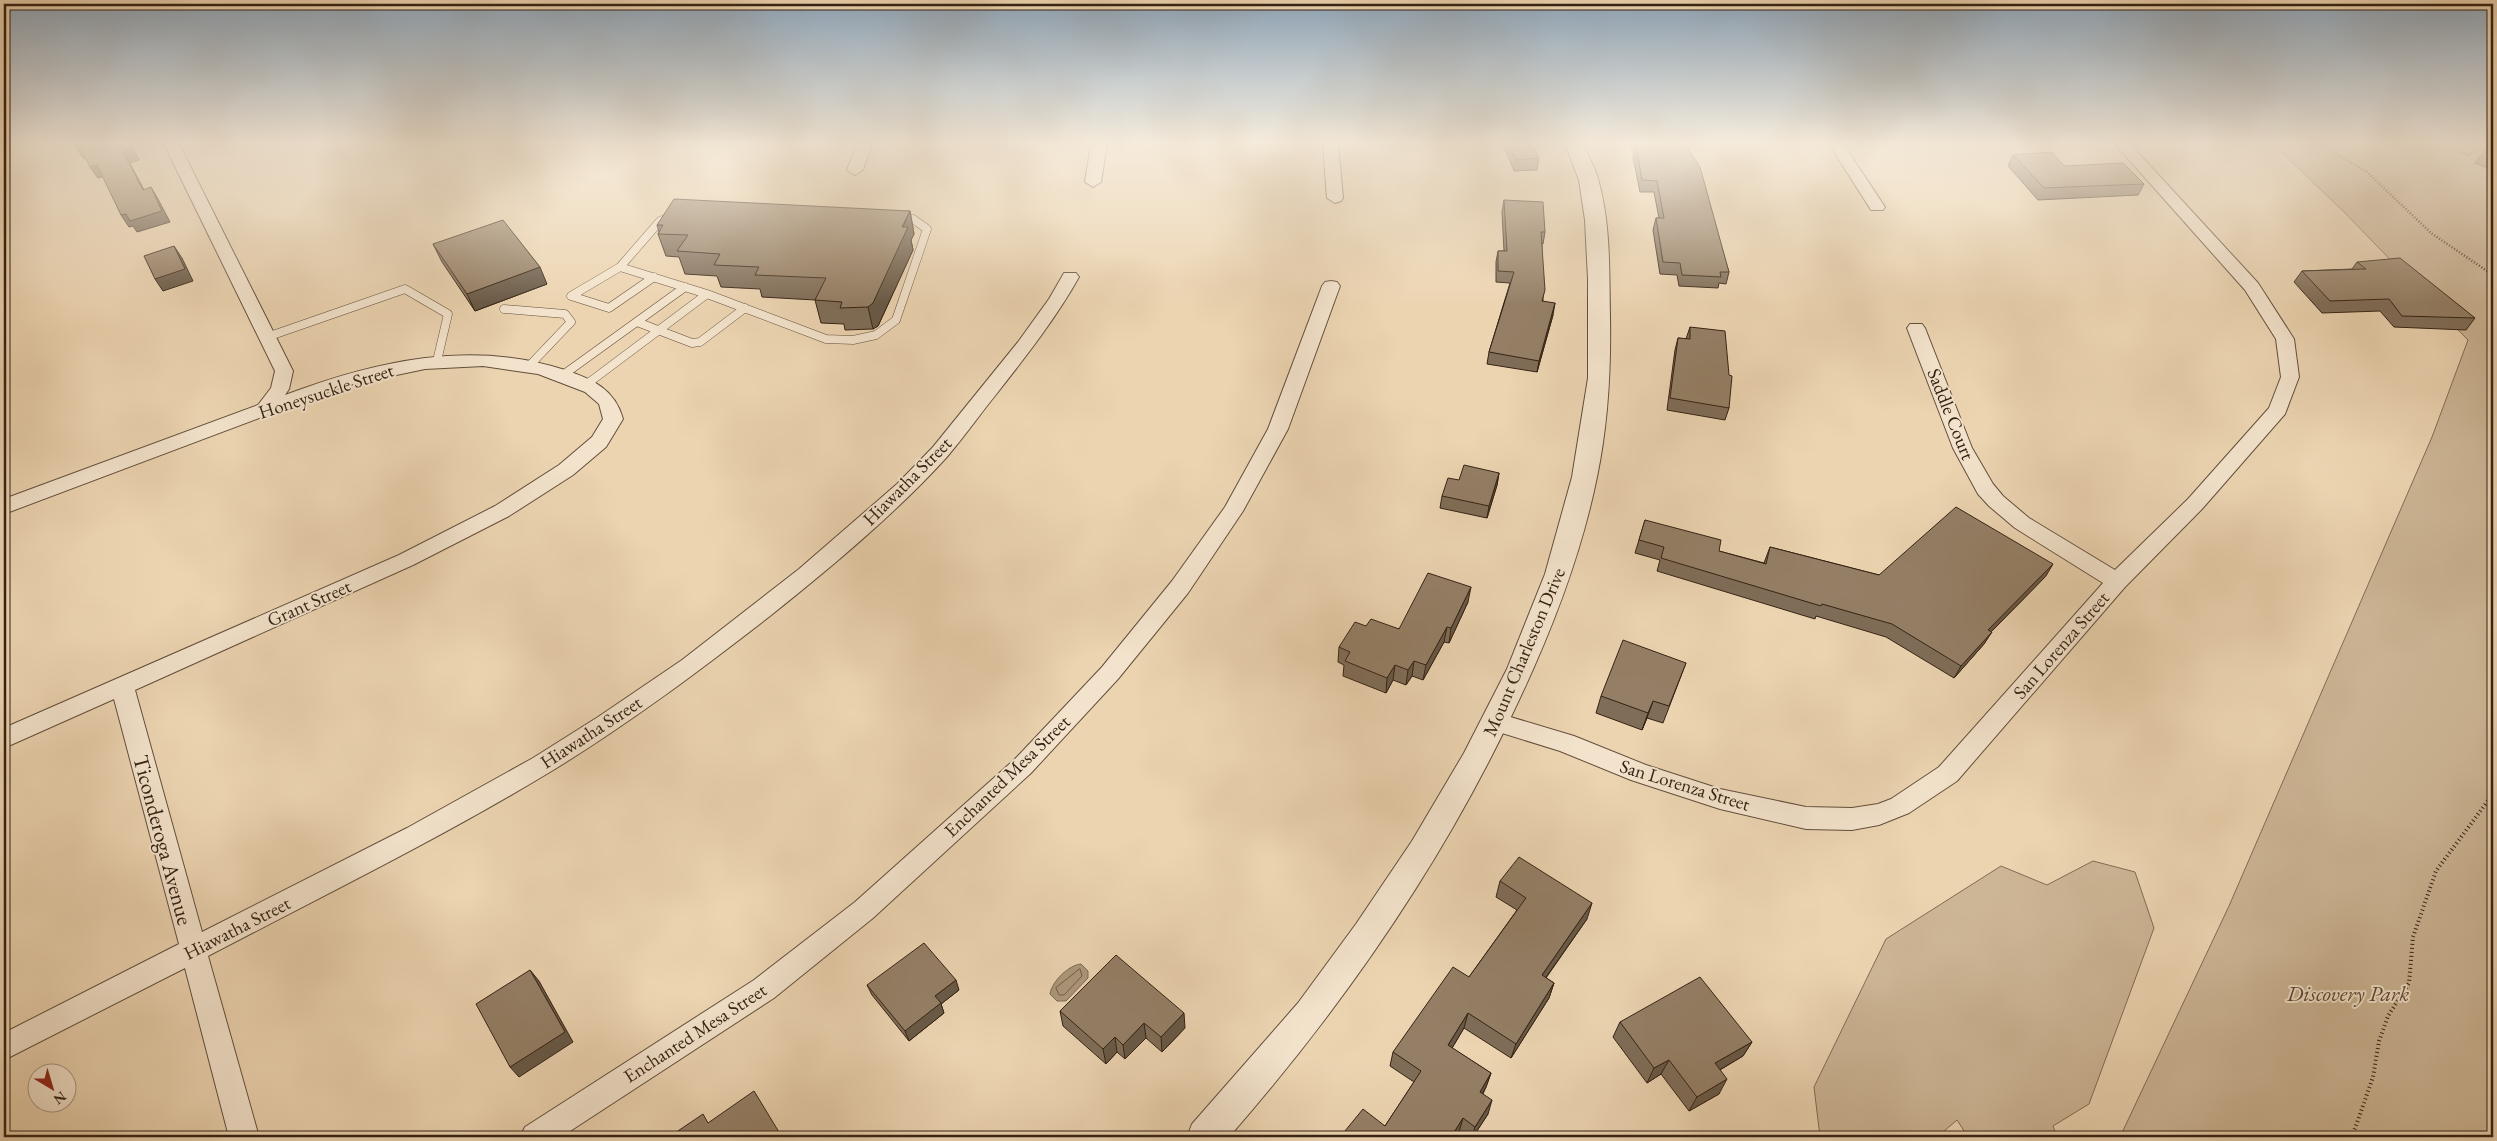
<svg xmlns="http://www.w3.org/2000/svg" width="2497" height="1141" font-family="'EB Garamond',serif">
	<rect width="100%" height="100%" fill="#ecd4b1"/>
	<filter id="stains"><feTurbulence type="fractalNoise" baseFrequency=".004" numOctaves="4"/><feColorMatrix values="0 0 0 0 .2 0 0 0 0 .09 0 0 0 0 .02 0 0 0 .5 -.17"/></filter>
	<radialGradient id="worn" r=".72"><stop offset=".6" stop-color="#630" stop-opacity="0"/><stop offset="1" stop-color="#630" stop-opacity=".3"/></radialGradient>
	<path fill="#cdb696" stroke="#806c55" d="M2273 144H2493V1137H2120L2229 906 2432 437 2468 340 2345 213Z
		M2093 861 2135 872 2154 928 2089 1104 2053 1126 2057 1137H1968L1957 1120 1937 1137H1820L1814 1087 1886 939 2001 866 2047 885Z"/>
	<path fill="#ad977c" stroke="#7d6852" d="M1081 964 1088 971V978L1066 1001H1057L1050 994C1052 981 1069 965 1081 964Z"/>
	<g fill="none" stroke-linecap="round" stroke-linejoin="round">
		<path stroke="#705c48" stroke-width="1" d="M1080 969 1082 976 1064 995H1059L1056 988Z"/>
		<g stroke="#624e3b" stroke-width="9">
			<path id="service" d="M620 267 707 294
				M654 277 609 308 571 296 620 267 660 221 668 218
				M504 309 565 314 571 322 530 365
				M637 322 692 343 700 342 745 308
				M267 337 405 289 448 314 437 361
				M563 375 685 287
				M587 384 707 294 826 339 853 340 876 335 896 320 927 229 913 219 898 217"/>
		</g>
		<g stroke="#624e3b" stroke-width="2">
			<path id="minor" d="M164 144H179L293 371 289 389 285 395C375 361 471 339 565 370 592 379 615 389 623 419L606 447 573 475 509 516 413 565 135 690 202 932 407 828 533 758 598 717 682 660 799 569 897 484 933 447 1018 342 1049 299 1064 273H1076L1079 277C1056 318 1027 355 998 392 980 414 964 437 946 458 893 516 831 567 770 616 699 671 627 725 550 772 439 839 323 896 208 956L259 1137H229L185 968 4 1060V1033L179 944 114 699 4 748V728L399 555 495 506 559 465 592 437 603 419 599 404 585 392 538 374 483 366 425 369 344 386 4 514V499L258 405 271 388 275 371Z
				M857 144H872L863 170 855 175 847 170Z
				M1091 144H1107L1101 182 1093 187 1085 182Z
				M1323 144H1338L1343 198 1341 201 1335 203 1327 198Z
				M1829 144H1843L1885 207 1883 210H1871Z
				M2115 144H2130L2258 283 2294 339 2299 377 2285 414 2202 509 2125 587 1957 781 1909 813 1879 825 1852 830 1806 829 1720 809 1631 780 1560 751 1489 729 1485 722 1489 715 1497 713 1574 736 1646 765 1720 789 1806 807 1852 808 1878 804 1891 799 1939 767 2103 583 2015 528 1989 506 1978 494 1953 448 1907 328 1910 324H1922L1925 328 1972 448 1993 484 2003 496 2029 518 2115 570 2188 499 2269 408 2281 377 2276 339 2245 290Z
				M1331 281 1337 282 1340 286 1288 429 1243 511 1188 593 1118 679 1031 773 873 918 774 998 561 1137H520L525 1127 754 980 855 902 1015 759 1102 667 1172 581 1225 507 1268 429 1322 286 1325 282Z"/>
		</g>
		<g stroke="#624e3b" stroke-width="2">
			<path id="tertiary" d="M1565 144H1583C1588 156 1595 167 1598 179 1611 223 1609 272 1610 317 1611 371 1608 424 1597 477 1580 561 1547 643 1509 721 1436 873 1339 1011 1229 1137H1187L1192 1124 1298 1003 1356 924 1412 841 1464 753 1507 669 1545 574 1572 477 1588 378V279L1585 220 1579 180Z"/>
		</g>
		<path stroke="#342214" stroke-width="2.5" stroke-dasharray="1 2" stroke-linecap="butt" d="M2320 144 2367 172 2431 233 2493 275
			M2443 144 2468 155 2487 144"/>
		<path stroke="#342214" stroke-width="4" stroke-dasharray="1 3" stroke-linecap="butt" d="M2352 1137 2373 1077 2379 1041 2388 1016 2409 983 2413 937 2436 871 2493 794"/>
		<use href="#service" stroke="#f3e3cc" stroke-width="8"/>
		<use href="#minor" fill="#f3e3cc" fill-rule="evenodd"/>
		<use href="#tertiary" fill="#f3e3cc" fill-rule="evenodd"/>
	</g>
	<path fill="#7f6d58" stroke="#342214" d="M1503 144H1532L1539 158 1537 170 1514 171Z
		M1629 144H1685L1729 272 1726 284 1719 283 1718 288 1679 286 1677 275 1660 274 1653 230 1656 218H1659L1654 192H1640L1633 157 1634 153Z
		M2493 144V170L2475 163 2487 147Z
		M2013 155 2064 166 2144 184 2138 195 2038 200 2008 166Z
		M1504 200 1545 232 1543 244 1542 243 1543 301 1553 315 1537 372 1487 364 1489 352 1510 283 1496 282V262L1498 251H1504L1502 212Z
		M910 211 914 234 911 240 913 250 878 326 873 329 845 330 844 324 821 323 815 300 762 297 760 289 721 287 717 276 685 274 679 257 666 256 658 234 659 232 657 225Z
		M433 244 547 284 475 311 442 262Z
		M2357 262 2475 318 2466 330 2394 327 2380 311 2322 313 2294 282 2302 271 2352 269Z
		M1690 327 1729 408 1725 420 1667 410 1675 350 1678 338 1686 339Z
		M1499 473 1497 485 1487 518 1440 508 1442 496 1459 480Z
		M1645 520 1719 551 1764 563 1770 547 1879 575 2046 576 1991 632 1984 644 1954 678 1886 637 1816 616 1815 619 1657 571 1660 560 1635 553Z
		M1468 602 1449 643 1444 642 1423 680 1412 676 1406 685 1393 680 1386 693 1343 676 1344 665 1338 662 1339 647 1366 626 1399 629Z
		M1686 663 1663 723 1647 718 1642 730 1596 713 1601 696Z
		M1500 881 1587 919 1546 978 1554 983 1549 998 1511 1058 1464 1028 1452 1048 1491 1073 1486 1087 1483 1094 1488 1114 1473 1137H1466L1459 1132 1456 1137H1340L1385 1126 1414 1082 1390 1066 1393 1052 1469 977 1517 910 1496 897Z
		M867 985 959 990 941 1004 944 1013 909 1041 872 995Z
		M1060 1011 1185 1028 1162 1052 1146 1038 1125 1059 1117 1052 1106 1064 1063 1026Z
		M1620 1022 1752 1042 1743 1056 1720 1070 1719 1094 1689 1111 1661 1074 1647 1083 1613 1037Z"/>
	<path fill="#685947" stroke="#342214" d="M129 144H131L139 160 130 163 150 201 143 190 123 152Z
		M80 147 88 158 84 159 76 148Z
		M97 165 105 176 98 178 90 167Z
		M151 187 158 199 170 222 137 232 133 226 129 227 121 215Z
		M910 211 914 234 911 240 913 250 878 326 873 329 868 307Z
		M174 246 182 258 193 281 163 291 155 279Z
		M540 267 547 284 475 311 467 294Z
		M1555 303 1553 315 1537 372 1539 361Z
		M1499 473 1497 485 1487 518 1489 506Z
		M2053 564 2046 576 1981 642 1988 630Z
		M1471 587 1468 602 1449 643 1451 628Z
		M1447 627 1444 642 1423 680 1426 665Z
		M1992 632 1984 644 1954 678 1961 666Z
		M1414 661 1412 676 1406 685 1408 670Z
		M1395 665 1393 680 1386 693 1387 678Z
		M1653 701 1647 718 1642 730 1648 713Z
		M1592 903 1587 919 1537 990 1542 975Z
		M530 970 539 981 573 1042 519 1077 510 1067Z
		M956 980 959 990 941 1004 944 1013 909 1041 905 1031 935 996Z
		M1554 983 1549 998 1511 1058 1516 1044Z
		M1184 1013 1185 1028 1162 1052 1161 1037Z
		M1468 1013 1464 1028 1445 1060 1448 1045Z
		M1144 1023 1146 1038 1125 1059 1123 1045Z
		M1115 1037 1117 1052 1106 1064 1103 1049Z
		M1752 1042 1743 1056 1707 1077 1715 1063Z
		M1669 1060 1661 1074 1647 1083 1654 1068Z
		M1491 1073 1486 1087 1475 1106 1480 1092Z
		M1727 1079 1719 1094 1689 1111 1697 1097Z
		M1492 1100 1488 1114 1473 1137H1472L1475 1127Z
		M1463 1118 1459 1132 1456 1137H1451Z"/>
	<path fill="#947f66" stroke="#342214" d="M74 144H129L132 149 123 152 143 190 151 187 162 211 130 221 126 214 121 215 97 165 90 167 80 147 76 148Z
		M1509 144H1532L1539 158 1516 160Z
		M1637 144H1685L1700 167 1729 272H1720L1721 277 1682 275 1680 263 1663 262 1656 218H1664L1657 181 1642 180 1636 146 1638 145Z
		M2491 144H2493V149L2487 147Z
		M2052 152 2064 166 2123 163 2144 184 2044 188 2013 155Z
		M674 199 910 211 902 227H908L873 303 868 307 840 308 842 302 815 300 826 278 755 275 759 267 714 265 720 254 677 251 688 235 658 234 663 225H657Z
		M1504 200 1543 202 1545 232H1541L1545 290 1542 301 1555 303 1539 361 1489 352 1514 272 1498 271V251H1507Z
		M503 220 540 267 467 294 433 244Z
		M174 246 185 269 155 279 144 256Z
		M2400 258 2475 318 2402 316 2389 299 2330 301 2302 271 2366 269 2357 262Z
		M1690 327 1725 331 1729 375 1732 376 1729 408 1670 398 1678 338 1690 339Z
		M1464 465 1499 473 1489 506 1442 496 1448 478 1459 480Z
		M1956 507 2053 564 1988 630 1992 632 1961 666 1892 624 1822 604 1821 606 1661 558 1664 547 1639 540 1645 520 1721 540 1719 551 1766 564 1770 547 1879 575Z
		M1428 573 1471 587 1451 628 1447 627 1426 665 1414 661 1408 670 1395 665 1387 678 1345 661 1350 652 1339 647 1355 622 1366 626 1371 619 1399 629Z
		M1623 640 1686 663 1669 706 1653 701 1648 713 1601 696Z
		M1519 857 1592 903 1542 975 1554 983 1516 1044 1468 1013 1448 1045 1491 1073 1480 1092 1492 1100 1475 1127 1463 1118 1451 1137H1340L1363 1109 1385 1126 1421 1071 1393 1052 1453 967 1469 977 1526 898 1500 881Z
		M924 943 956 980 935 996 941 1003 905 1031 867 985Z
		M1116 955 1184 1013 1161 1037 1144 1023 1123 1045 1115 1037 1103 1049 1060 1011Z
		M530 970 565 1032 510 1067 476 1004Z
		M1700 977 1752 1042 1715 1063 1727 1079 1697 1097 1669 1060 1654 1068 1620 1022Z
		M754 1091 782 1137H669L703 1114 708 1123Z
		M976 1134 978 1137H972Z"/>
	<linearGradient id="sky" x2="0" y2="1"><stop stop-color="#90a8bd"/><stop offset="0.47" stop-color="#f6ecdc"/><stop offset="1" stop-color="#f6ecdc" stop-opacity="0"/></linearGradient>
	<rect width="2497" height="304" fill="url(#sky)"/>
	<g text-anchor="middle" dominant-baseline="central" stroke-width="4" stroke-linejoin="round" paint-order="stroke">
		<g font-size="19" fill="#342214" stroke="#f3e3cc">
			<text transform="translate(326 391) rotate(-18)">Honeysuckle Street</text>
			<text transform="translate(1951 414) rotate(68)">Saddle Court</text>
			<text transform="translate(907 481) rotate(-45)">Hiawatha Street</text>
			<text transform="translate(309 603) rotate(-24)">Grant Street</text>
			<text transform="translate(2061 645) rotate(-49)">San Lorenza Street</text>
			<text transform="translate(1524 652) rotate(-67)">Mount Charleston Drive</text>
			<text transform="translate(591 732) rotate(-33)">Hiawatha Street</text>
			<text transform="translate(1007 776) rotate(-44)">Enchanted Mesa Street</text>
			<text transform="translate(1685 785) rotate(17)">San Lorenza Street</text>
			<text transform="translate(237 928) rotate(-27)">Hiawatha Street</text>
			<text transform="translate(695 1033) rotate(-33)">Enchanted Mesa Street</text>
		</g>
		<g font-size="22" fill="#342214" stroke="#f3e3cc">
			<text transform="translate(163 840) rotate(75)">Ticonderoga Avenue</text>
		</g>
		<g font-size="22" font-style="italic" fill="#5a4734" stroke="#f3e3cc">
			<text x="2348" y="993">Discovery Park</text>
		</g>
	</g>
	<rect width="2497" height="1141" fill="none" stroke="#ecd4b1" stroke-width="20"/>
	<rect x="5" y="5" width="2487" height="1131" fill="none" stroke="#342214" stroke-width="2.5"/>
	<rect x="10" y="10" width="2477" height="1121" fill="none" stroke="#342214"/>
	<g transform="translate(52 1088) rotate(142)"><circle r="24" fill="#f3e3cc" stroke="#a79682"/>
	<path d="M0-4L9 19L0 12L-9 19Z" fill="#8f2418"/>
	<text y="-8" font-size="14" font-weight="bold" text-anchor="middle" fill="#342214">N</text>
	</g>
	<rect width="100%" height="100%" filter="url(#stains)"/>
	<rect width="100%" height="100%" fill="url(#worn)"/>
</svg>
